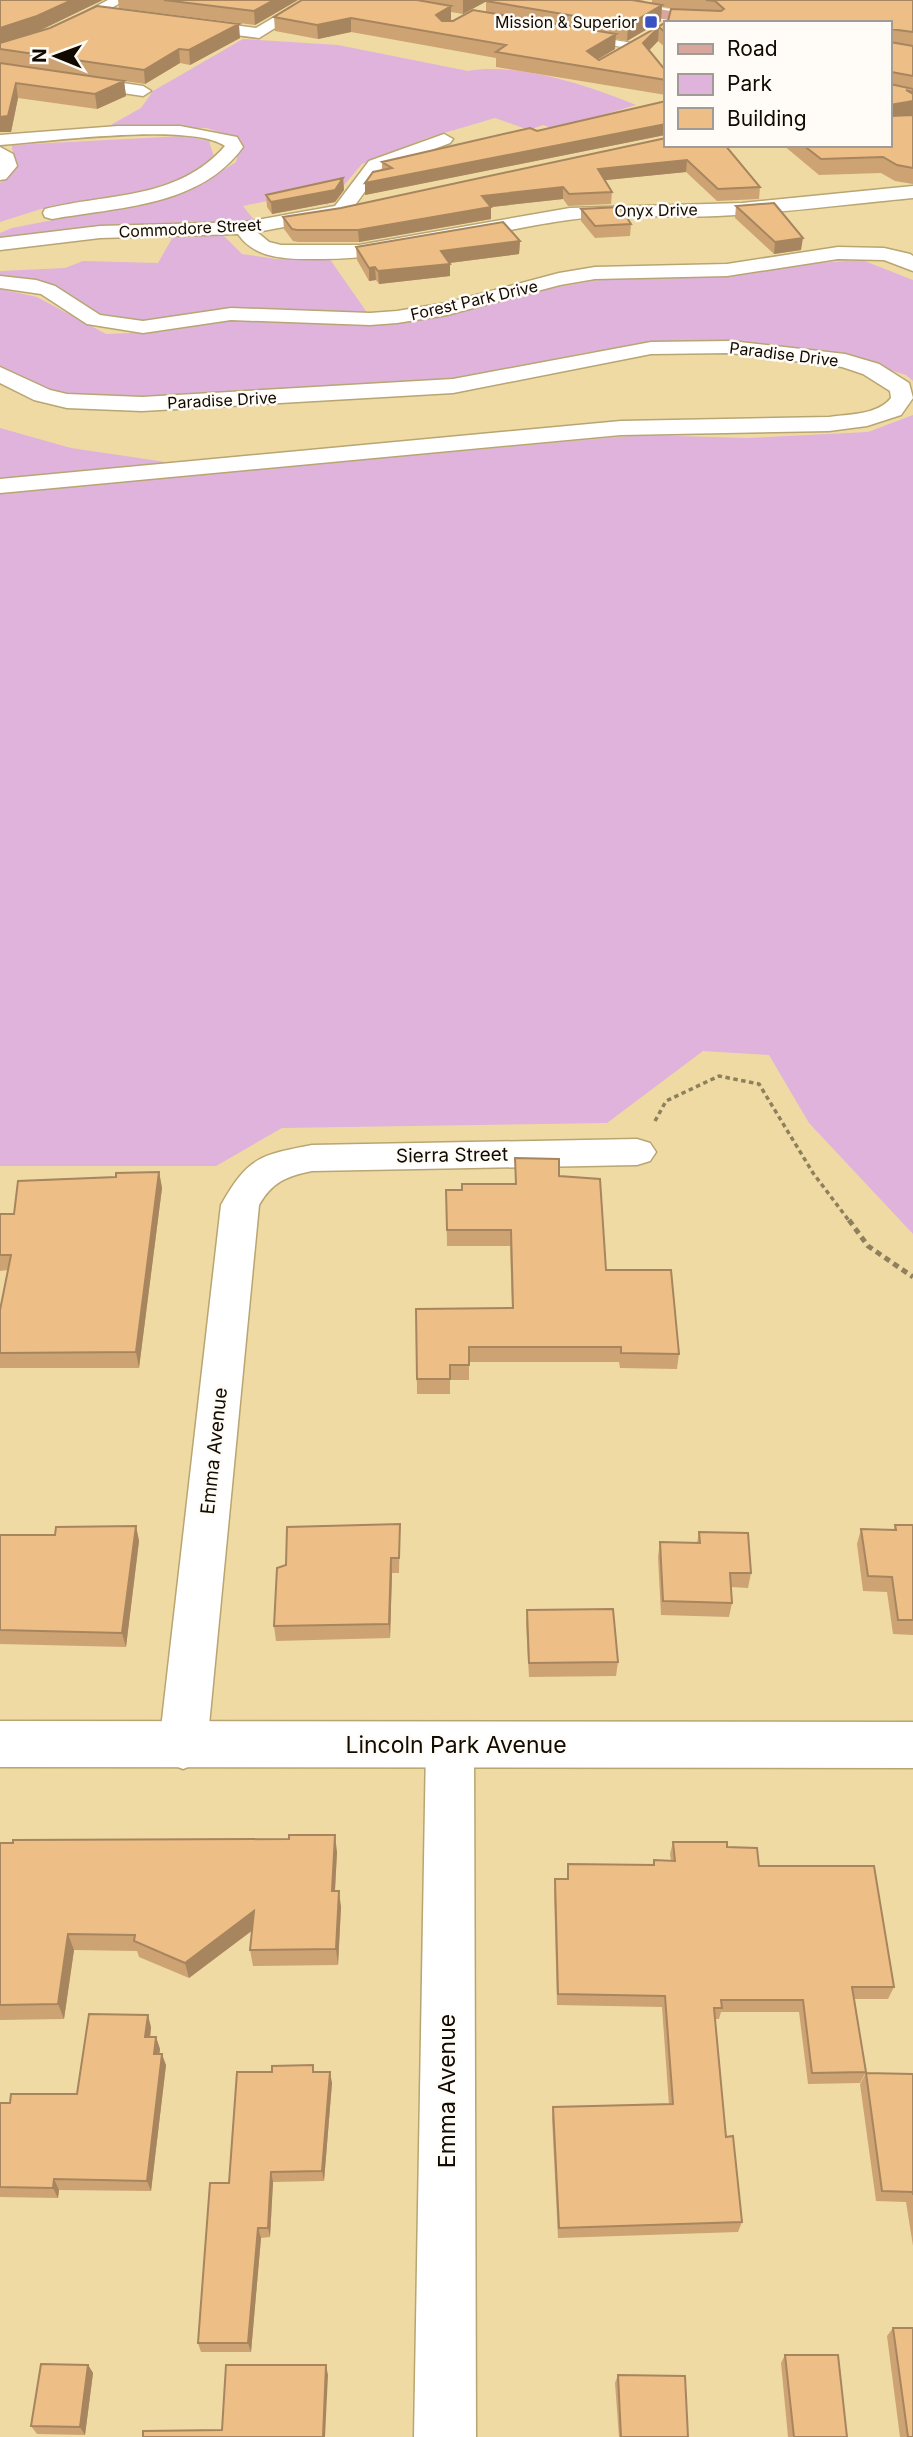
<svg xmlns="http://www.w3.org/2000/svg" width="913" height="2437" font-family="Inter,sans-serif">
	<rect width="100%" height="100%" fill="#efdaa4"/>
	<path fill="#dfb3db" d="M243 39 338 45 468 71C518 62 590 86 636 105L555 129 543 125 529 130 495 118 427 138 362 164 327 205 295 195 243 206 255 221 101 229 0 241V233L12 228 140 203 198 186 236 162 241 140 207 128 100 131 141 108 153 91Z
		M184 136 209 141 214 157 182 179 116 198 41 209 0 222V183L14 169 12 145Z
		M222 234 242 254 276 259 329 258 368 314 224 308 145 323 105 318 51 285 0 277V271L65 268 83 261 158 263 174 235Z
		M862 260 913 280V381L906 375 842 355 754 344 668 341 583 353 478 375 383 387 114 400 49 391 0 366V289L37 297 106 334 160 332 232 320 367 326 443 316 546 289 623 276Z
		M913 415V1234L809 1123 769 1055 703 1051 607 1123 282 1128 216 1166H0V492L641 435 748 438 868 432Z
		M0 428 71 448 186 465 0 478Z"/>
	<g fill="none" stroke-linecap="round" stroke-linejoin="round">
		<g stroke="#b9a571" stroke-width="2">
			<path id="lane" d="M584 35 633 43 638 46 633 49 581 40Z"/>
		</g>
		<g stroke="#b9a571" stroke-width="3">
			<path id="street" d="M108 0H126L63 34H53L50 31Z
				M303 0H320L259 38 188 29 180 24 188 19 256 28Z
				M0 65 143 86 151 91 143 96 0 75Z
				M118 126H180L237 137 243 147C200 207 118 207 52 219L45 217 43 213 45 209C109 193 178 200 225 146 190 122 46 142 0 145V135Z
				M444 134 453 139 450 143 381 169 348 215 257 232 269 242 281 245H359L570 208 742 203 913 186V198C848 204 782 213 717 216 667 218 617 213 568 220 486 231 404 259 321 259 292 259 256 261 238 234L100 238 0 250V238L100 226 245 222 335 206 369 161Z
				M0 147 13 154 17 166 6 179 0 180Z
				M838 247 884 248 910 254 913 256V271L884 260 838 259 727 276 595 279 560 285 447 315 397 323 370 325 231 320 143 333 87 324 41 294 0 288V276L36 280 55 286 100 315 143 321 231 308 370 313 397 311 446 303 559 273 595 267 727 264Z
				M730 341 845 354 879 364 909 383 913 398 901 415 867 426 829 431 621 435 0 493V479L621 421 829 417C849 414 878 415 891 398L890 391 863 374 842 367 730 353 651 354 453 393 142 411 67 408 34 400 0 383V367L50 390 67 394 142 397 453 379 651 342Z
				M637 1139 650 1143 656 1152 650 1161 637 1165 312 1171C287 1176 272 1182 259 1205L207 1746 200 1762 183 1769 166 1762 159 1746 221 1205C248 1157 260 1155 312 1145Z
				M450 1722 467 1729 474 1745 476 2437H414L426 1745 433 1729Z"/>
		</g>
		<g stroke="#b9a571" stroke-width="3">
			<path id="secondary" d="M0 1721 913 1722V1768L0 1767Z"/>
		</g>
		<g stroke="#fff" stroke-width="3">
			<path id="primary" d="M571 0H604L713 18 720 23H685L578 4Z"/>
		</g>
		<path stroke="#8f805d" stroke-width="3.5" stroke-dasharray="4.5 3.5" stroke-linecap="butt" d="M655 1121 666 1101 719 1076 759 1084 813 1173 850 1222"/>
		<path stroke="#8f805d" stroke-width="5" stroke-dasharray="6 4.5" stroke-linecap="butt" d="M849 1220 868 1246 913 1277"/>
		<use href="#lane" fill="#fff" fill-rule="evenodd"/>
		<use href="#street" fill="#fff" fill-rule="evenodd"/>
		<use href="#secondary" fill="#fff" fill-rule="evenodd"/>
		<use href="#primary" fill="#d9a69e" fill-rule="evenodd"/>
	</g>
	<path fill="#cda374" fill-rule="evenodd" d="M118 0H298L255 25 119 8Z
		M302 0H645L639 1 652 4V0H913V184L895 181 881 173 819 175 783 145H890V23H666V48L658 41 649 50 666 71V95L496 67V58L351 32 318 39 275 31 274 17ZM486 1V12L450 21 451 20V12L463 14ZM662 7 675 9 668 21 599 60 598 59 615 49V39L627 41 661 21Z
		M240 38 190 65 180 63 145 84 124 81 126 96 97 109 18 98 11 132H0V43Z
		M666 101V137L665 135 365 195 382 170V162L537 131Z
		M666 138 760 187 759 199 717 201 686 172 604 180 612 192 611 204 568 206 563 199 491 207V219L359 242H298L293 241 284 229 283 217 341 208Z
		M343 178 344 190 335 202 272 214 267 207 266 195Z
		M736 206 801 250 774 254 735 218Z
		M581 209 631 224 630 236 595 238 581 221Z
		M520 241 519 254 450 263V276L379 284 376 280 369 281 357 260 356 247Z
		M515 1158 559 1176 606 1270 679 1354 677 1369 620 1368 619 1362H469V1380H450V1394H417L416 1309 512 1308 510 1246H447L446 1190H462L515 1184Z
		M159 1172 162 1188 139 1368H0V1310L8 1270 0 1271V1215L14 1214 116 1177Z
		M400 1524 399 1573H392L390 1638 276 1641 274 1626Z
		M895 1525H913V1635L893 1634 887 1592 863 1591 857 1544 861 1529 894 1530Z
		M136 1526 139 1541 126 1647 0 1644V1535H55Z
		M699 1532 751 1573 748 1588 731 1587 732 1603 729 1617 661 1615 658 1557 660 1542 697 1543Z
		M527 1610 618 1662 616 1676 529 1677 526 1624Z
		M673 1842 727 1847 759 1866 894 1987 888 1999H854L866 2072 860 2083 808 2084 799 2012H721L719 2019H715L726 2137 742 2222 738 2232 558 2238 552 2118 553 2107 669 2105 662 2007 557 2005 554 1891 555 1879H567L568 1864 653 1865 654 1860 671 1861 670 1854Z
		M0 1843 337 1852 335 1891 341 1907 338 1965 253 1966 250 1950 252 1930 189 1978 139 1957 137 1951 74 1950 64 2019 0 2020Z
		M151 2027 150 2037H156L160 2049 159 2054 166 2065 151 2191 59 2190 58 2198 0 2197V2103H10L77 2094Z
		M313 2065 314 2072 332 2083 324 2181 273 2182 270 2237 261 2238 251 2352H201L198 2343 229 2183 272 2072Z
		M866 2073 913 2074V2246L906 2202 876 2201 860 2084Z
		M893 2328 913 2437H900L887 2336Z
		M785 2355 847 2437H788L781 2363Z
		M88 2365 93 2373 85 2435 37 2434 31 2426Z
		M618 2375 688 2437H619L615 2383Z"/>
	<path fill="#a7855e" d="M72 0H103L39 31 0 43V28Z
		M274 0H298L255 25 254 11Z
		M463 0H489L463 14Z
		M662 5 661 21 627 41 628 25Z
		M451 6V20L436 30V15Z
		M351 18V32L318 39 317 25Z
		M239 24 240 38 190 65 189 50Z
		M659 27 658 41 642 58 643 43Z
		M616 34 615 49 587 66V51Z
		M179 49 180 63 145 84 144 70Z
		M124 81 126 96 97 109 95 94Z
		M16 83 18 98 11 132H0V117Z
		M913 101V116L890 120V105Z
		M666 124 665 135 365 195V183Z
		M687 160 686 172 597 181 598 169Z
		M343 178 344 190 335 202 272 214 271 202Z
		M563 187V199L482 208V196Z
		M491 207V219L359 242 358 230Z
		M803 238 801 250 774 254 775 242Z
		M520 241 519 254 441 264V251Z
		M450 264V276L379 284 378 271Z
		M375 267 376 280 369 281V268Z
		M159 1172 162 1188 139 1368 136 1352Z
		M136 1526 139 1541 126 1647 122 1633Z
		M391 1558 392 1573 390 1638 389 1624Z
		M335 1835 337 1852 334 1907 332 1891Z
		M339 1891 341 1907 338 1965 336 1949Z
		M254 1911 257 1927 189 1978 185 1963Z
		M68 1934 74 1950 64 2019 58 2004Z
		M148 2015 151 2027 149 2048 145 2037Z
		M156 2037 160 2049 158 2065 154 2054Z
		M162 2054 166 2065 151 2191 147 2181Z
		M330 2072 332 2083 324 2181 322 2171Z
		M271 2172 273 2182 270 2237 268 2228Z
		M54 2179 59 2190 58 2198 53 2188Z
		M258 2228 261 2238 251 2352 248 2343Z
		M88 2365 93 2373 85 2435 80 2427Z
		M326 2365 328 2375 325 2437H323Z"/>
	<path fill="#eebe87" stroke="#a7855e" stroke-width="2" d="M0 0H72L37 16 0 28Z
		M164 0H274L254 11Z
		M302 0H417L451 6 436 15 442 21H453L473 10 616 34 587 51 599 60 668 21 671 9 721 11 724 9 715 1 706 0H913V32L890 29V38V23H666V33L659 27 643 43 666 71V80L496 52 506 45 351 18 317 25 274 17Z
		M488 0H632L662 5 628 25 486 1Z
		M97 6 239 24 189 50 179 49 144 70 0 49V43L50 28Z
		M890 42 913 46V76L891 72 890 76Z
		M0 63 124 81 95 94 16 83 8 116 0 117Z
		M890 84 913 89V92L906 90 913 94V101L890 105Z
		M666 101V124L365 183 373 172 392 168 382 162 530 128 537 131Z
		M890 112 891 116 913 115V168L897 165 883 157 821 159 803 145H890Z
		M666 138V145H725L760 187 718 189 687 160 598 169 612 192 569 194 563 187 482 196 491 207 358 230H297L292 229 283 217 341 208Z
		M343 178 335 190 271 202 266 195Z
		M774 203 803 238 775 242 736 206Z
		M620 207 631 224 595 226 581 209Z
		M503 222 520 241 441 251 450 264 378 271 375 267 369 268 356 247Z
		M515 1158 559 1159V1176L600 1179 606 1270H671L679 1354 621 1353V1347H469V1365H450V1379H417L416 1309 513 1308 511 1230H447L446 1190H462V1184H516Z
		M159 1172 136 1352 0 1353V1310L11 1255H0V1214H14L18 1181 116 1177V1173Z
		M400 1524 399 1558H391L389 1624 274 1626 277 1568 286 1565 287 1527Z
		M895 1525H913V1620H898L892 1577 868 1576 861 1529 896 1530Z
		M136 1526 122 1633 0 1630V1535H55L56 1527Z
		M699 1532 748 1533 751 1573H730L732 1603 663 1601 660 1542 700 1543Z
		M613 1609 618 1662 529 1663 527 1610Z
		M289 1835H335L332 1891H339L336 1949 250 1950 254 1911 185 1963 134 1941 135 1935 68 1934 58 2004 0 2005V1843H13V1840L289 1839Z
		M673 1842H727V1847L757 1848 759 1866H874L894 1987H852L866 2072 812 2073 803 2000H721L722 2008H714L726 2137 733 2136 742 2222 559 2228 553 2107 673 2104 665 1996 558 1994 555 1879H568V1864L654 1865V1860L675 1861Z
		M89 2014 148 2015 145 2037H156L154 2054H162L147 2181 54 2179 53 2188 0 2187V2103H10L11 2094H77Z
		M313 2065V2072H330L322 2171 271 2172 268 2228H258L248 2343H198L210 2183H229L237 2072H272V2066Z
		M866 2073 913 2074V2195V2192L882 2191Z
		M893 2328H913V2437H908Z
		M785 2355H838L847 2437H794Z
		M41 2364 88 2365 80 2427 31 2426Z
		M226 2365H326L323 2437H143V2431L222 2430Z
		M618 2375 685 2376 688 2437H621Z"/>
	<rect fill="#3851c3" stroke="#fffcf7" stroke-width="2.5" x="644" y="15" width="14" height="14" rx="3.5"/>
	<g text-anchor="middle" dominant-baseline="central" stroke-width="5" stroke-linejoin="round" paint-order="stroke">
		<g font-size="16" fill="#110a00" stroke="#fffcf7" text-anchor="end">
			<text x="637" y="22">Mission &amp; Superior</text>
		</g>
		<g font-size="16" fill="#110a00" stroke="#fffcf7">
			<text transform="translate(656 210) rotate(-1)">Onyx Drive</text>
			<text transform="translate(190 228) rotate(-3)">Commodore Street</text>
			<text transform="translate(474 300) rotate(-13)">Forest Park Drive</text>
			<text transform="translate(784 354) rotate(7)">Paradise Drive</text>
			<text transform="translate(222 400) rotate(-3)">Paradise Drive</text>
		</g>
		<g font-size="19" fill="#110a00" stroke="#fffcf7">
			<text transform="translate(452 1155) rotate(-1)">Sierra Street</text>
			<text transform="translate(214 1451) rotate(-84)">Emma Avenue</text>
		</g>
		<g font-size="23" fill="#110a00" stroke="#fffcf7">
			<text x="456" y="1745">Lincoln Park Avenue</text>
			<text transform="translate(447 2091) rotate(-90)">Emma Avenue</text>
		</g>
	</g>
	<rect x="664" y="21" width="228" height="126" fill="#fffcf7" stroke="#a09b94" stroke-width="2"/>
	<rect x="678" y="44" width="35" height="10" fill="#d9a69e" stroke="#a09b94" stroke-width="2"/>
	<text x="727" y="56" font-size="21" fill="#110a00">Road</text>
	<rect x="678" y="74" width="35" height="21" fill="#dfb3db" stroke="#a09b94" stroke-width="2"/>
	<text x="727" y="91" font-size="21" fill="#110a00">Park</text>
	<rect x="678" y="108" width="35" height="21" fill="#eebe87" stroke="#a09b94" stroke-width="2"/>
	<text x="727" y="126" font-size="21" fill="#110a00">Building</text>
	<g transform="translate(56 56) rotate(271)" stroke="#fffcf7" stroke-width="5" paint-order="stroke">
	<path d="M0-5L12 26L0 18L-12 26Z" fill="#110a00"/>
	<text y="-10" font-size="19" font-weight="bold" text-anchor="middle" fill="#110a00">N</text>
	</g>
</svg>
